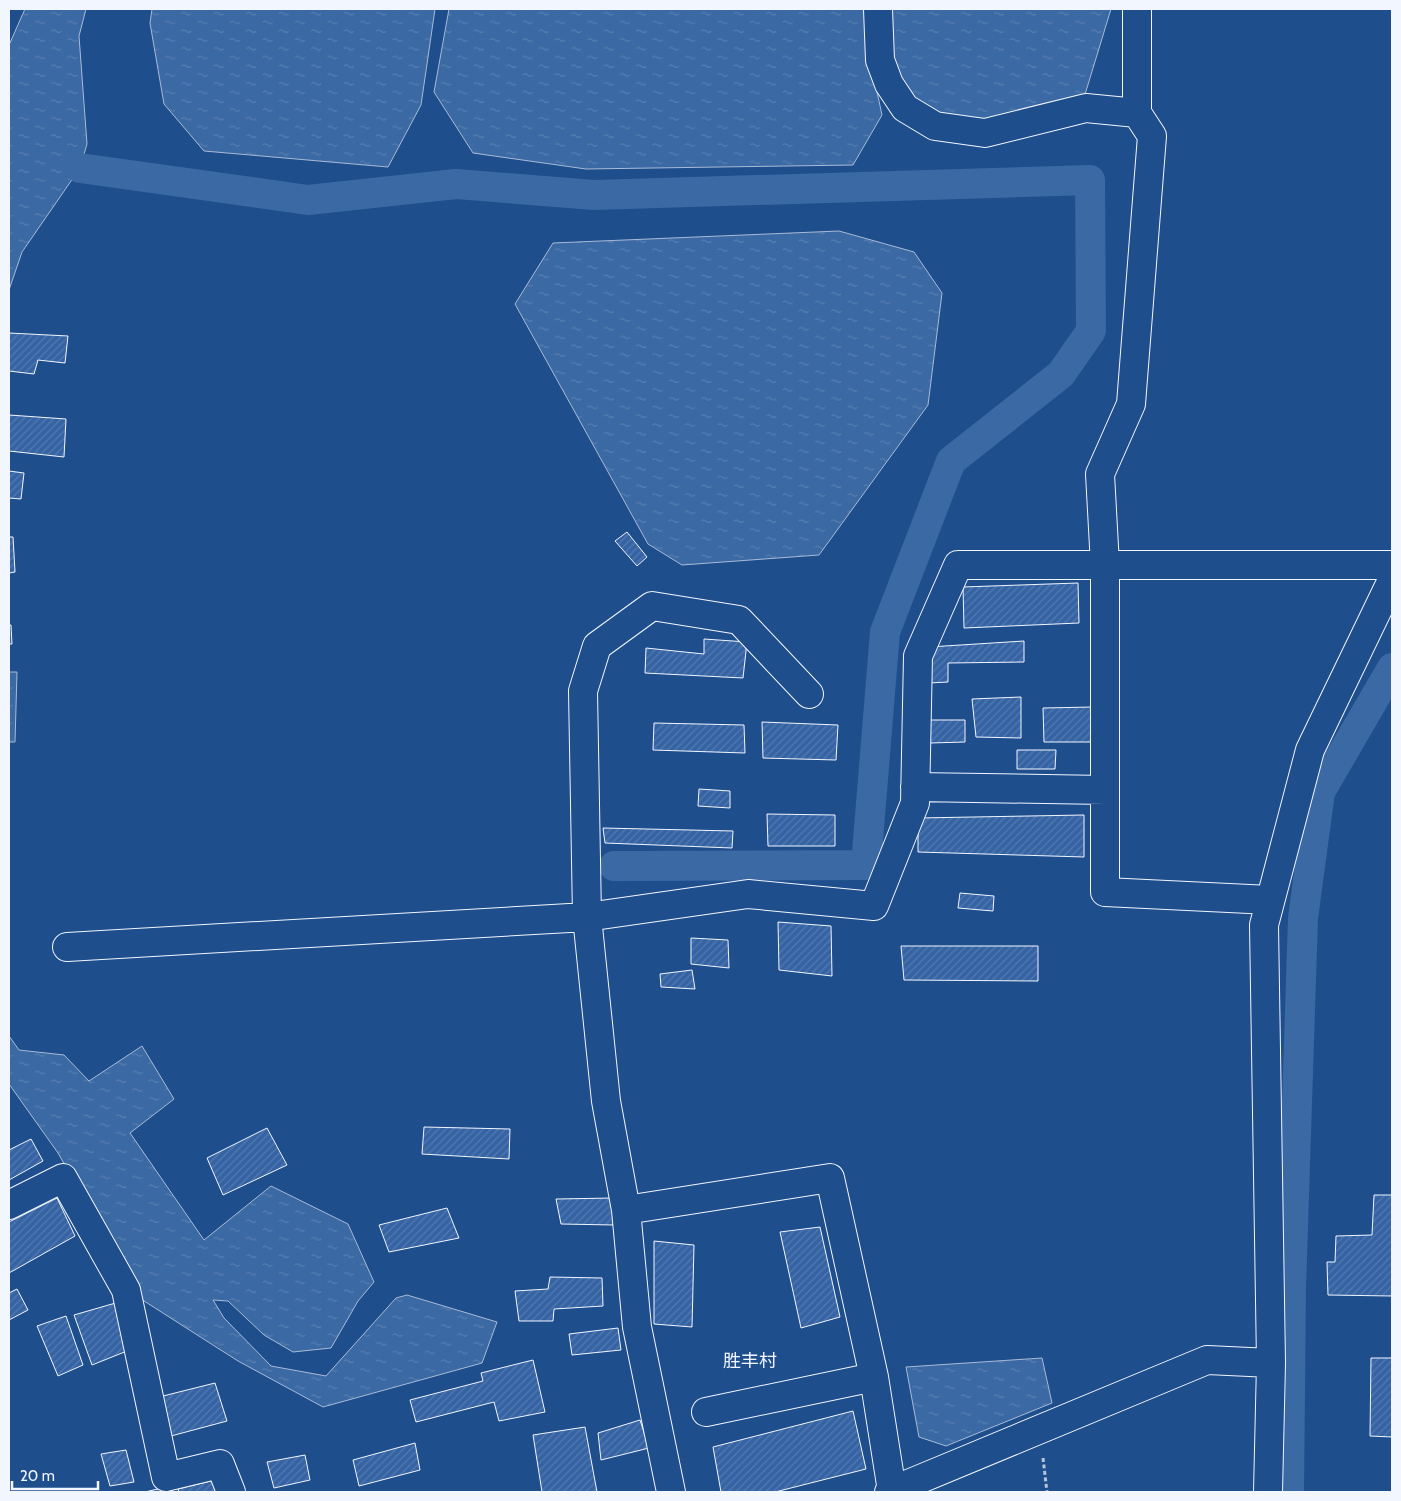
<svg xmlns="http://www.w3.org/2000/svg" width="1401" height="1501" font-family="Cabin,'Noto Sans SC',sans-serif">
	<defs>
		<pattern id="water-ripples" width="26" height="14" patternUnits="userSpaceOnUse" patternTransform="scale(1.25)"><rect width="26" height="14" fill="#3b69a3"/><path d="M2 4q2-2 4 0t4 0M15 11q2-2 4 0t4 0" fill="none" stroke="#587fb1"/></pattern>
		<pattern id="building-hatch" width="6" height="6" patternUnits="userSpaceOnUse" patternTransform="scale(1.25)"><rect width="6" height="6" fill="#3563a3"/><path d="M-1 1l2-2M0 6l6-6M5 7l2-2" fill="none" stroke="#537ab1"/></pattern>
	</defs>
	<rect width="100%" height="100%" fill="#1f4e8c"/>
	<path fill="url(#water-ripples)" stroke="#a8bbd7" d="M25 9H86L79 36 87 144 80 168 22 252 9 290V45Z
		M152 9H435L421 105 388 167 204 151 164 104 150 23Z
		M449 9H867L870 59 882 115 853 165 586 169 473 153 434 92Z
		M885 9H1111L1083 101 974 131 907 96 887 61Z
		M839 231 914 252 942 293 928 405 819 555 682 565 648 544 515 304 553 243Z
		M9 672H17L15 742H9Z
		M9 1036 19 1050 64 1055 89 1081 142 1046 174 1099 130 1133 204 1240 271 1186 348 1224 374 1282 358 1301 331 1348 293 1352 264 1335 228 1301 213 1300 224 1318 271 1366 326 1376 396 1298 407 1295 497 1322 482 1363 323 1407 238 1361 141 1299 58 1153 9 1084Z
		M1042 1358 1052 1403 946 1446 919 1437 906 1367Z"/>
	<g fill="none" stroke-linecap="round" stroke-linejoin="round">
		<path stroke="#3b69a3" stroke-width="30" d="M80 168 308 200 456 184 594 195 1090 180 1091 331 1061 374 951 461 885 632 866 865 614 866
			M1289 1492 1291 1288 1303 918 1320 792 1392 668"/>
	</g>
	<path fill="url(#building-hatch)" stroke="#f2f6ff" d="M9 333 68 336 65 363 38 360 34 374 9 371Z
		M9 415 66 419 64 457 9 451Z
		M9 471 24 473 21 499 9 498Z
		M627 532 647 557 637 566 615 541Z
		M9 537H13L15 572 9 573Z
		M1078 583 1079 623 964 628 963 587Z
		M9 625H11L12 644H9Z
		M704 639 747 642 743 678 645 673 646 648 704 654Z
		M1024 641V662L948 663V682L929 683V647Z
		M1021 697V738L976 737 972 699Z
		M1093 707 1094 742H1044L1043 708Z
		M930 720H965V742L930 743Z
		M762 722 838 725 836 760 763 758Z
		M654 723 744 725 745 753 653 750Z
		M1017 750H1056L1055 769H1017Z
		M699 789 730 791V808L698 806Z
		M767 814 835 815V846H768Z
		M1084 815V857L918 852V818Z
		M603 828 733 831 732 848 605 843Z
		M960 893 994 896 993 911 958 908Z
		M778 922 831 926 832 976 779 970Z
		M691 938 728 940 729 968 691 964Z
		M901 946H1038V981L904 980Z
		M692 970 695 989 661 987 660 974Z
		M424 1127 510 1129 509 1159 422 1154Z
		M267 1128 287 1165 223 1195 207 1158Z
		M31 1139 43 1161 9 1180V1150Z
		M1374 1195H1392V1296L1328 1295 1327 1262H1335L1336 1236 1372 1235Z
		M57 1198 75 1236 9 1273V1222Z
		M613 1198 614 1225 561 1224 556 1199Z
		M447 1208 459 1238 389 1252 379 1225Z
		M820 1227 840 1317 801 1328 780 1232Z
		M654 1241 694 1245 692 1327 654 1324Z
		M550 1277 602 1278 603 1306 554 1309 553 1321H519L515 1291 548 1289Z
		M17 1289 28 1310 9 1320V1293Z
		M119 1302 132 1349 92 1365 74 1315Z
		M66 1316 83 1365 58 1376 37 1326Z
		M618 1328 621 1350 572 1355 569 1334Z
		M1371 1358H1392V1437L1370 1436Z
		M533 1360 545 1412 499 1421 494 1402 416 1422 410 1400 483 1381 481 1373Z
		M215 1383 227 1421 171 1436 159 1397Z
		M853 1411 866 1469 775 1492H721L713 1447Z
		M640 1420 649 1448 601 1460 598 1433Z
		M585 1427 597 1492H542L533 1435Z
		M415 1443 420 1470 359 1486 353 1460Z
		M126 1450 134 1482 110 1486 101 1454Z
		M305 1455 310 1480 274 1488 267 1462Z
		M215 1480 218 1492H179L178 1489Z
		M162 1488 163 1492H145Z"/>
	<g fill="none" stroke-linecap="round" stroke-linejoin="round">
		<g stroke="#f2f6ff" stroke-width="30">
			<path id="minor" d="M878 9 880 60 889 84 905 108 935 126 985 133 1086 108 1137 113
				M1137 9V113L1152 136 1131 404 1100 474 1105 565V892L1270 900
				M915 787 1105 790
				M67 947 587 917 748 894 874 906 915 803 918 656 958 565H1392
				M9 1205 63 1178 126 1290 166 1477 220 1464 231 1492
				M626 1210 830 1178 874 1377 892 1491
				M706 1412 874 1377
				M671 1492 637 1327 626 1210 606 1101 587 917 583 691 597 646 652 606 739 620 809 694
				M889 1492 1207 1360 1271 1363
				M1268 1492 1271 1363 1264 925 1310 750 1392 580"/>
		</g>
		<path stroke="#b3c4dc" stroke-width="3" stroke-dasharray="4 2.5" stroke-linecap="butt" d="M1043 1458 1047 1492"/>
		<use href="#minor" stroke="#1f4e8c" stroke-width="28"/>
	</g>
	<g text-anchor="middle" dominant-baseline="central" stroke-width="4" stroke-linejoin="round" paint-order="stroke">
		<g font-size="18" fill="#f2f6ff" stroke="#1f4e8c">
			<text x="750" y="1361">胜丰村</text>
		</g>
	</g>
	<rect width="1401" height="1501" fill="none" stroke="#f2f6ff" stroke-width="20"/>
	<path d="M12 1481v8h86v-8" fill="none" stroke="#f2f6ff" stroke-width="2.5"/>
	<text x="20" y="1481" font-size="15" fill="#f2f6ff" stroke="#1f4e8c" stroke-width="4" paint-order="stroke">20 m</text>
</svg>
